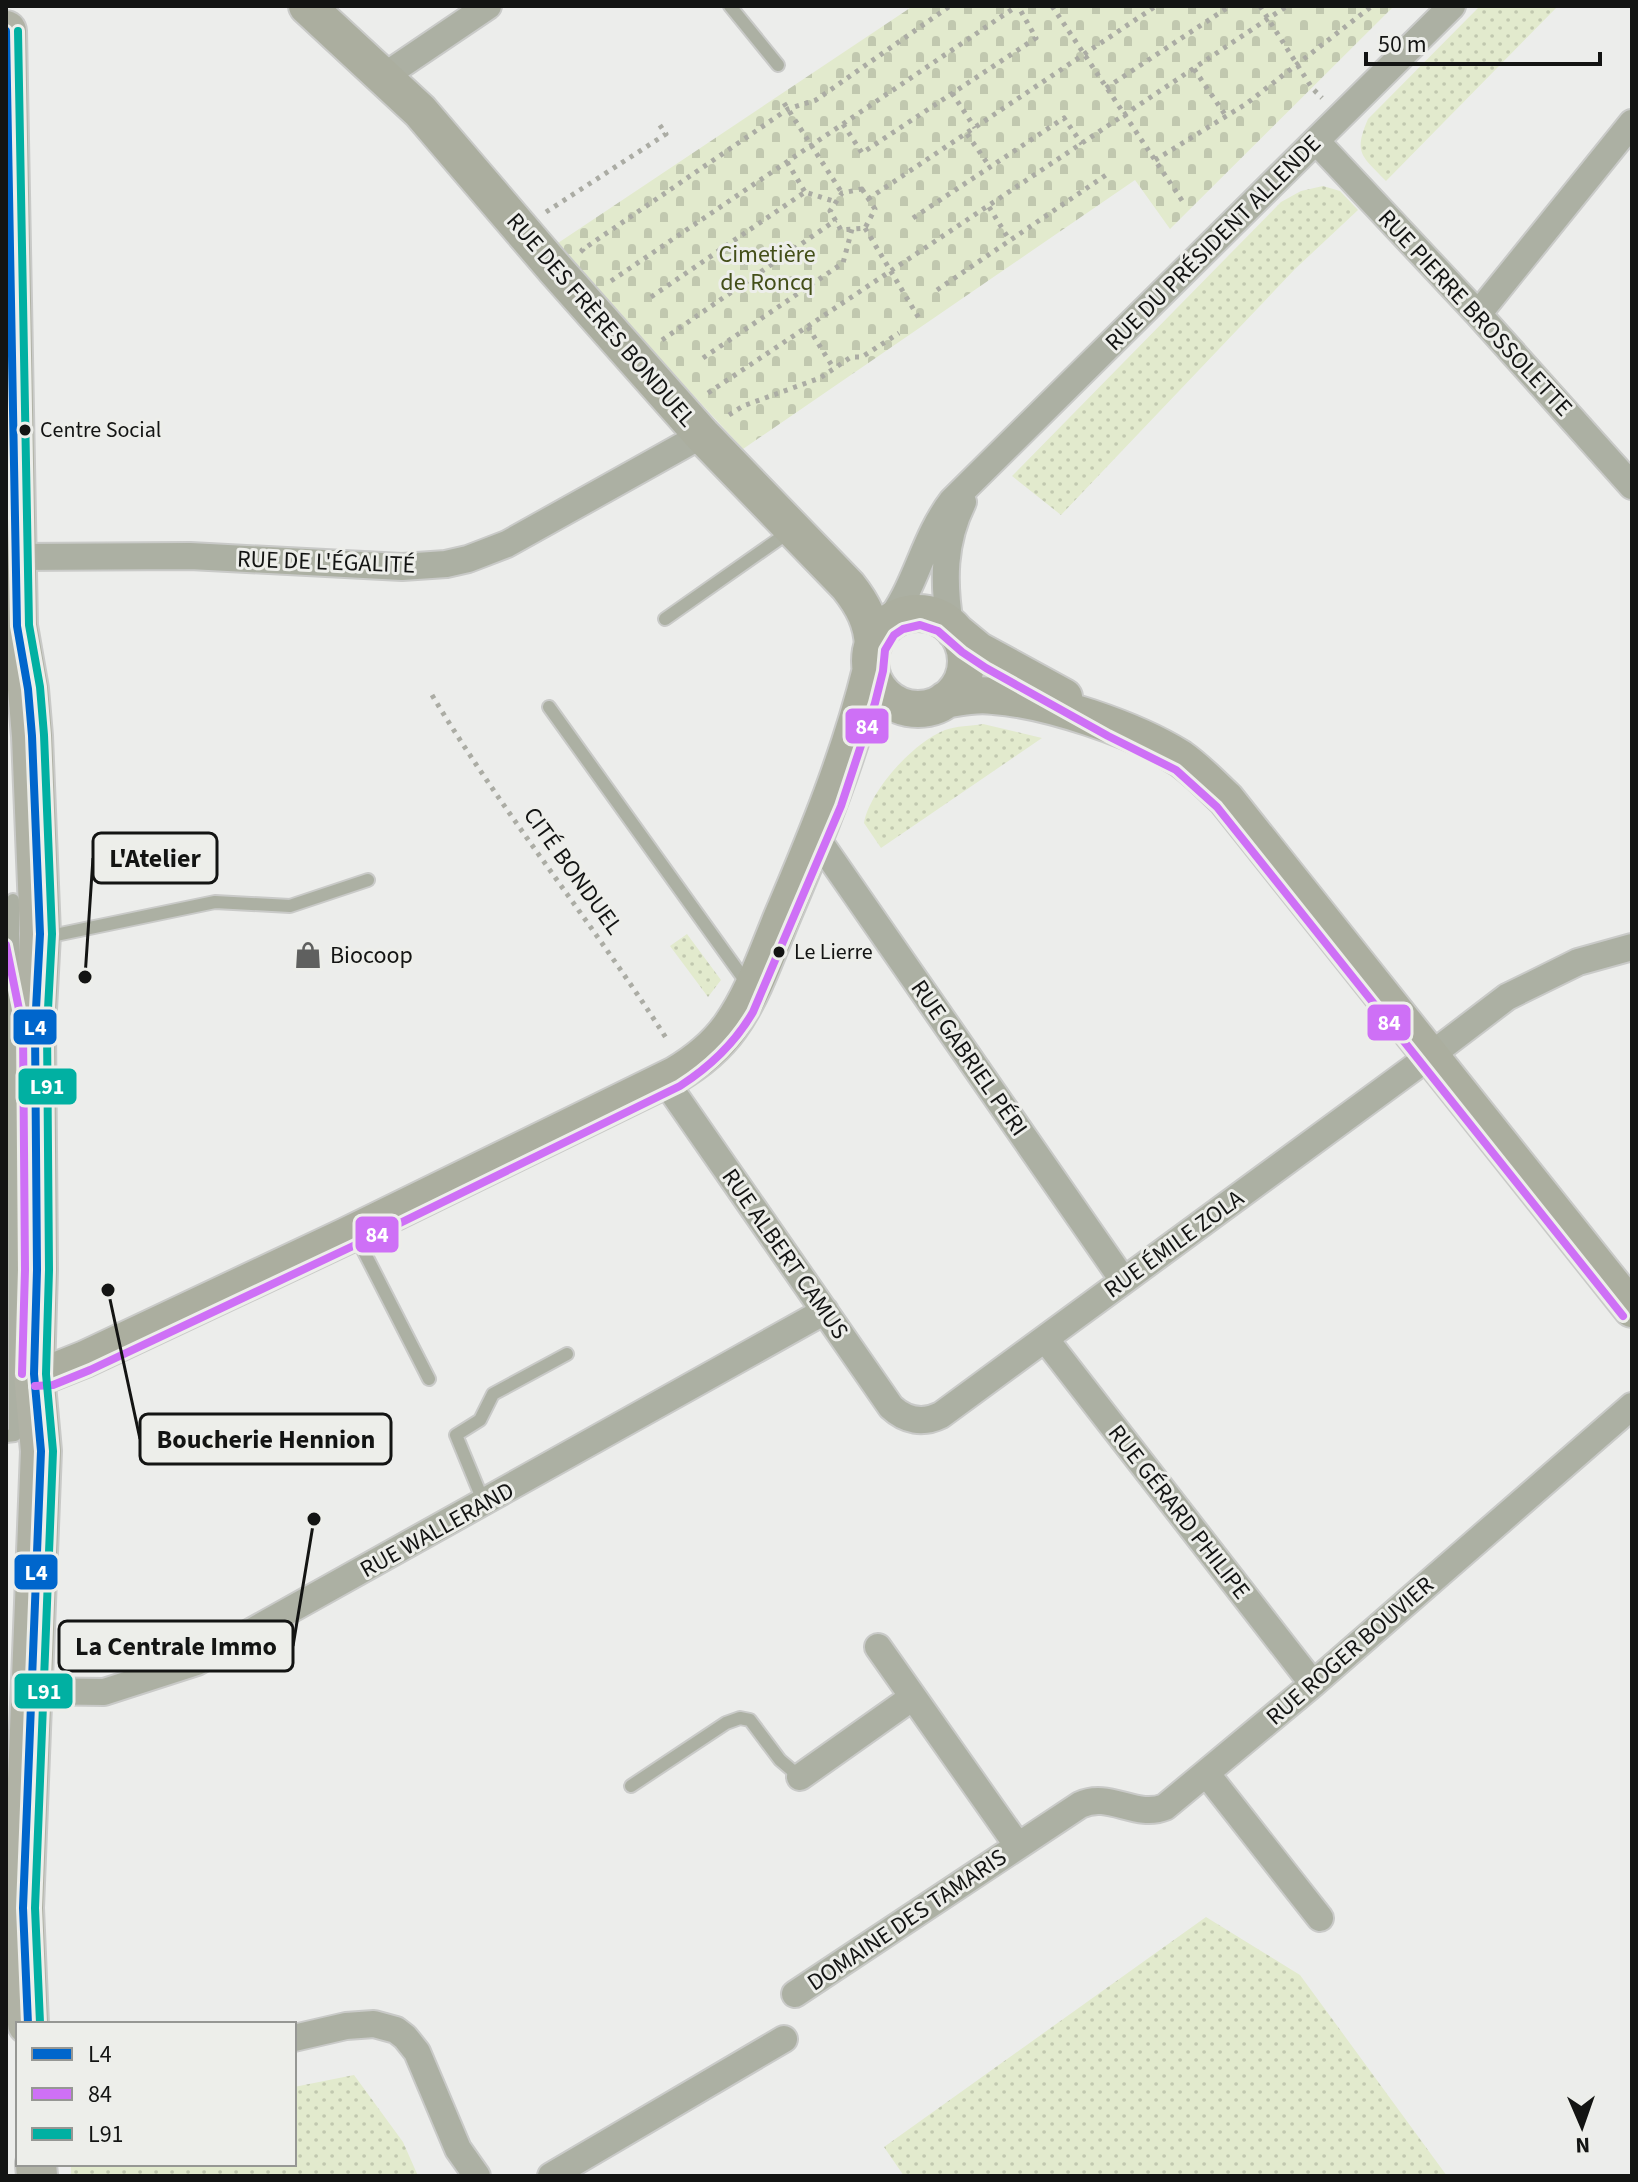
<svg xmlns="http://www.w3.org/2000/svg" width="1638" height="2182" font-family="'Source Sans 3',sans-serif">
	<defs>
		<pattern id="grass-dots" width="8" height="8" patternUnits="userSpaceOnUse" patternTransform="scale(2)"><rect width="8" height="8" fill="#e2eacd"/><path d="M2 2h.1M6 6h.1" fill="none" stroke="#c1c8af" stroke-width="1.8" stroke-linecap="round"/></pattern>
		<pattern id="cemetery-stones" width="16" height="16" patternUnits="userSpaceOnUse" patternTransform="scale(2)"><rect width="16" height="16" fill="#e2eacd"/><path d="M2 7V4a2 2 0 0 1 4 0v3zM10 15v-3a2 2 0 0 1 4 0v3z" fill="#c1c8af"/></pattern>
	</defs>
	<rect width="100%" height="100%" fill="#ecedeb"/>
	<path fill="url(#grass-dots)" d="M1480 6H1558L1386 181C1362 156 1353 154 1368 119Z
		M1323 186 1340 191 1358 210 1295 269 1061 515 1012 476 1281 202 1301 191Z
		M983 724 1042 738 881 848 864 823C870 790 914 742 945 730 956 726 971 726 983 724Z
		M687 934 721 980 708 997 670 946Z
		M1206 1917 1300 1975 1447 2176H904L884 2147Z
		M354 2075 403 2142 418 2176H71V2164H294V2087Z"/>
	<path fill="url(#cemetery-stones)" d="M913 6H1394L1170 229 1135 180 743 449 555 245Z"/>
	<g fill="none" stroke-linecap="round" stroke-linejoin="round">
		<g stroke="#c9cac8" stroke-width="16">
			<path id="lane" d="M730 6 778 65
				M665 619 789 532
				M549 707 749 986
				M46 937 215 902 290 906 368 880
				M356 1236 429 1379
				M6 1436 15 1435 13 900
				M484 1503 456 1435 480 1420 493 1394 567 1354
				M631 1786 726 1723 740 1718 750 1720 780 1760 800 1777"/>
		</g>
		<g stroke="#c9cac8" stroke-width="30">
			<path id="street" d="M383 77 488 6
				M1316 141 1478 314 1632 486
				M1478 314 1632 123
				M15 557 190 556 402 567 446 564 468 559 507 544 702 435
				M950 625C943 582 943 542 963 502
				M885 626C916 589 922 540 952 501L1452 6
				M816 837 1123 1280
				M665 1081 891 1407C906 1421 923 1424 941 1415L1431 1055 1507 997 1578 962 1632 947
				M1046 1340 1313 1684
				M878 1647 1018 1846
				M29 1691 104 1692 197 1662 825 1311
				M800 1777 913 1697
				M1320 1918 1206 1773 1313 1684 1632 1406
				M795 1994 1080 1805C1109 1791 1136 1819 1165 1807L1206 1773
				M294 2038 346 2026 374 2024 396 2030 405 2037 417 2052 458 2149 477 2176
				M551 2176 784 2039"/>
		</g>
		<g stroke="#c9cac8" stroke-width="40">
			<path id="secondary" d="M307 6 420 111 555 269 702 435 848 586C863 605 872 622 873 646
				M870 661a48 48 0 1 1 96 0a48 48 0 1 1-96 0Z
				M955 631 978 650 1064 697
				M945 700C961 697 977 694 994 696 1048 700 1134 729 1180 758 1197 770 1211 785 1226 799L1632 1309
				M34 1374 50 1373 85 1359 346 1236 675 1075C697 1062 715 1048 730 1027 753 995 767 953 782 917 817 835 850 755 871 669"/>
		</g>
		<g stroke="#c9cac8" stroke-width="44">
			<path id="primary" d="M6 31 17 626 15 651
				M17 626 28 689 32 736 40 934 35 1028 37 1270 34 1374 41 1451 23 1908 28 2024
				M36 2164 37 2176"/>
		</g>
		<path stroke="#abaca4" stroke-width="5" stroke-dasharray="4 6" stroke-linecap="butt" d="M1052 6 1183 202
			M1260 6 1312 88 1322 98
			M1194 69 1226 116
			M1106 88 1230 6
			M952 93 975 128
			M784 103 842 193
			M843 124 862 153 1036 38 1018 6
			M967 134 990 167
			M1155 160 1246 104 1372 6
			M787 162 805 192
			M862 189 875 209 865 228 841 230 830 211 842 193Z
			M868 199 1156 6
			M989 207 1010 241
			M546 212 666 134 657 121
			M913 218 1064 118 1082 144
			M865 228 920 320
			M584 252 582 250 788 109 816 100 950 6
			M611 281 1017 6
			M937 290 1106 175
			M651 297 805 192 836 202
			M808 327 834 369
			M662 340 836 220
			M703 358 843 263 852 229
			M708 393 1287 6
			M729 415 743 406 820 378 851 357H862L899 333
			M432 695C504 815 593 923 668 1041"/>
		<use href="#lane" stroke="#acb0a3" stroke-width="12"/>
		<use href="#street" stroke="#acb0a3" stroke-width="26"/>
		<use href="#secondary" stroke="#abae9f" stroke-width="36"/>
		<use href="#primary" stroke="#b0b2a5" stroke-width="40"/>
		<g stroke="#edeeea" stroke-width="14">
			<path id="bus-1" d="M6 31 17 626 28 689 32 736 40 934 35 1028 37 1270 34 1374 41 1451 23 1908 28 2024"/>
		</g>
		<g stroke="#edeeea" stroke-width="14">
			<path id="bus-2" d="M6 945 23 1029 25 1270 22 1374
				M35 1386 53 1385 90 1370 351 1247 680 1086C711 1066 735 1043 753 1012L841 806 875 703 883 671 885 650 894 635 903 629 920 625 938 631 962 652 986 668 1108 736 1176 770 1217 807 1623 1316"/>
		</g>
		<g stroke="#edeeea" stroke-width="14">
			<path id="bus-3" d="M18 31 29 625 40 687 44 735 52 934 47 1028 49 1270 46 1374 53 1451 35 1908 40 2023"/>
		</g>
		<use href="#bus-1" stroke="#06c" stroke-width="8"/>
		<use href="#bus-2" stroke="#ce70f6" stroke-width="8"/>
		<use href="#bus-3" stroke="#01b0a2" stroke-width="8"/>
	</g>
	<defs>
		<g id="shop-bare" transform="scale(2.16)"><path d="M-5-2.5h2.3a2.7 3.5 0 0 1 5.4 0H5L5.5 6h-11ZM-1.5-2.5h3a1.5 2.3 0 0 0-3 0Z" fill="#5f605f" stroke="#edeeea" stroke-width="2.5" paint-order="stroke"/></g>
	</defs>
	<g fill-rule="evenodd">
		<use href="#shop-bare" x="308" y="955"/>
	</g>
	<g fill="#131413" stroke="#edeeea" stroke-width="3">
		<circle cx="25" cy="430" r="7"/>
		<circle cx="779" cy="952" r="7"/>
	</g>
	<g text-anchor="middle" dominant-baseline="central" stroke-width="6" stroke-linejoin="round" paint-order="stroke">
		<g font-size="22" fill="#131413" stroke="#edeeea" text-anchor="start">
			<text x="40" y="430">Centre Social</text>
			<text x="794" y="952">Le Lierre</text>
		</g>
		<g font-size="24" fill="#131413" stroke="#edeeea">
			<text transform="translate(1213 243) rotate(-45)">RUE DU PRÉSIDENT ALLENDE</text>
			<text transform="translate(1475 313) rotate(47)">RUE PIERRE BROSSOLETTE</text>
			<text transform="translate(601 320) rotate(49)">RUE DES FRÈRES BONDUEL</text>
			<text transform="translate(326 562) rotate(2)">RUE DE L'ÉGALITÉ</text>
			<text transform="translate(573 871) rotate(54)">CITÉ BONDUEL</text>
			<text transform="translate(969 1058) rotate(55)">RUE GABRIEL PÉRI</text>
			<text transform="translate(1174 1244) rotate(-36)">RUE ÉMILE ZOLA</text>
			<text transform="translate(785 1254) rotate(55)">RUE ALBERT CAMUS</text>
			<text transform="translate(1179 1512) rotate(52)">RUE GÉRARD PHILIPE</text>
			<text transform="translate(437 1530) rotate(-29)">RUE WALLERAND</text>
			<text transform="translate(1350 1651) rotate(-41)">RUE ROGER BOUVIER</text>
			<text transform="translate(907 1920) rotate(-34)">DOMAINE DES TAMARIS</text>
		</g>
		<g font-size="24" fill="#444f19" stroke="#edeeea">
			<text x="767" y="254">Cimetière<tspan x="767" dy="28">de Roncq</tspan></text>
		</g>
		<g font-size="24" fill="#131413" stroke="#edeeea" text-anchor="start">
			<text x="330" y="955">Biocoop</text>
		</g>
	</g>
	<path fill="none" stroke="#131413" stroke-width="3" d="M85 977L93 858M108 1290L140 1439M314 1519L293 1646"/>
	<g fill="#131413" stroke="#edeeea" stroke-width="3">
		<circle cx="85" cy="977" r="8"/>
		<circle cx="108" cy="1290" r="8"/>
		<circle cx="314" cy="1519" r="8"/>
	</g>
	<g fill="#edeeea" stroke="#131413" stroke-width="3">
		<rect x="93" y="833" width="124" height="50" rx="8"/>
		<rect x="140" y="1414" width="251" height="50" rx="8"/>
		<rect x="59" y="1621" width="234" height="50" rx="8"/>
	</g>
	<g font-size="26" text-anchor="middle" font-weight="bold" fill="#131413">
		<text x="155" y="867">L'Atelier</text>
		<text x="266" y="1448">Boucherie Hennion</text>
		<text x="176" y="1655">La Centrale Immo</text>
	</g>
	<g stroke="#edeeea" stroke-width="3">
		<rect x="844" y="707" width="46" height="38" rx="8" fill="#ce70f6"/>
		<rect x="1366" y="1003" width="46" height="39" rx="8" fill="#ce70f6"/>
		<rect x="12" y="1008" width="46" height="38" rx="8" fill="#06c"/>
		<rect x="17" y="1067" width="61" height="39" rx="8" fill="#01b0a2"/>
		<rect x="354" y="1215" width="46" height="39" rx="8" fill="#ce70f6"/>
		<rect x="13" y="1553" width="46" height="38" rx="8" fill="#06c"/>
		<rect x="13" y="1672" width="61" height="38" rx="8" fill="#01b0a2"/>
	</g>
	<g font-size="22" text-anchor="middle" font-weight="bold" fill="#fff">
		<text x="867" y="734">84</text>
		<text x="1389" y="1030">84</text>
		<text x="35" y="1035">L4</text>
		<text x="47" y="1094">L91</text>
		<text x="377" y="1242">84</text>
		<text x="36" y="1580">L4</text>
		<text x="44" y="1699">L91</text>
	</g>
	<rect width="1638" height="2182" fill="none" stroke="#131413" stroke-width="16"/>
	<rect x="16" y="2022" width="280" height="144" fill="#edeeea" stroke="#969794" stroke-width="2"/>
	<rect x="32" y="2048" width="40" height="12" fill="#0066cc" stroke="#969794" stroke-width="2"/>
	<text x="88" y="2062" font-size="24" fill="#131413">L4</text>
	<rect x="32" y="2088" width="40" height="12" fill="#ce70f6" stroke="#969794" stroke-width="2"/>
	<text x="88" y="2102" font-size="24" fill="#131413">84</text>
	<rect x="32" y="2128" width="40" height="12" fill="#01b0a2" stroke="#969794" stroke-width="2"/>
	<text x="88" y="2142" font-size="24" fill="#131413">L91</text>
	<g transform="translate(1582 2126) rotate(178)" stroke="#edeeea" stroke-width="6" paint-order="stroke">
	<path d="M0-6L14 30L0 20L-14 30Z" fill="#131413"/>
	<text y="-12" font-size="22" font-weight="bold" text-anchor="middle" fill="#131413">N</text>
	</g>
	<path d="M1366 52v12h234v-12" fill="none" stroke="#131413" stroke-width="4"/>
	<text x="1378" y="52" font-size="24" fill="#131413" stroke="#edeeea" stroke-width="6" paint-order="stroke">50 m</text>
</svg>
